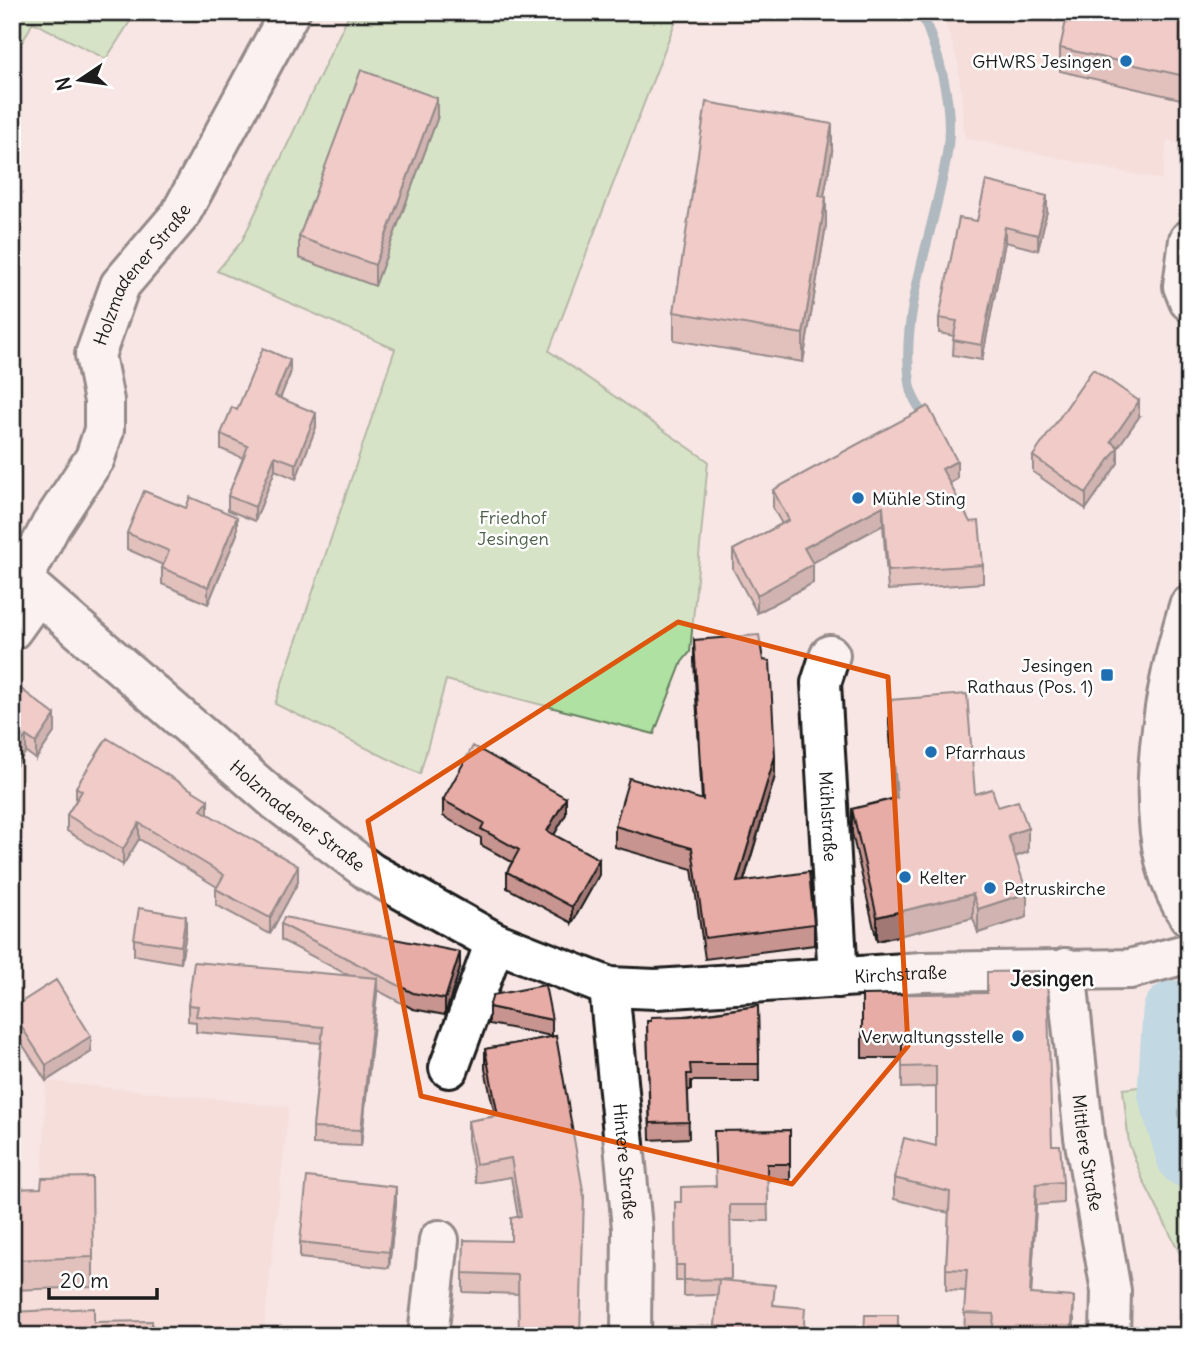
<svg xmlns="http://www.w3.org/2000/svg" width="1201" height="1348" font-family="Delius,sans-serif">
	<rect width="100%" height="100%" fill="#f8e6e4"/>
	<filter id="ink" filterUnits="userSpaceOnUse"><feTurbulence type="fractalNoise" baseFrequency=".0143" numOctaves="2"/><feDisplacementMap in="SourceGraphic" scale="14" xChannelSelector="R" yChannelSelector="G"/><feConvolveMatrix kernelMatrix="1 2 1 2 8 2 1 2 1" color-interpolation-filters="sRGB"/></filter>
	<g filter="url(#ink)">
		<path fill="#f3d5d1" d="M942 12H1189V146L1167 140 1162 180 965 138 958 62Z
			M46 1081 289 1107 263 1336H12V1219L41 1218Z"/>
		<path fill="#aee1a2" stroke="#657e5f" stroke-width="2" d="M12 12H136L106 59 33 22 12 62Z
			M350 12H679L549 351 708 461 690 652 682 662 654 734 446 680 420 774 275 704 395 349 217 271 242 241Z
			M1189 1080V1271L1143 1180 1129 1144 1123 1089Z"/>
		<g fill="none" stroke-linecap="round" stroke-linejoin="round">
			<path stroke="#588392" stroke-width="10" d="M921 12C939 54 953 100 948 146 939 222 895 317 912 393 914 402 923 412 928 421"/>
			<path stroke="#80c8e1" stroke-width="65" d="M1175 1013 1170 1092 1189 1156"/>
			<g stroke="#1c1c1c" stroke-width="44">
				<g id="minor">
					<path d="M1189 240 1183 286 1189 301"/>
					<path id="s1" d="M12 571 275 800 370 872 495 942 609 987 656 989 922 972 1130 969 1189 953"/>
					<path id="s2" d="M22 581 51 525 95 458 104 430V401L95 355 120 285 180 215 290 12"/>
					<path d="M12 630 37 595"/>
					<path id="s3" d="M830 655 821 683 838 978"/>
					<path id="s4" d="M1066 968 1084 1137 1111 1291 1110 1336"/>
					<path id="s5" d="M609 987 632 1228 631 1336"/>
					<path d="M449 1068 495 942"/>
					<path d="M428 1336 439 1240"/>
				</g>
			</g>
			<g stroke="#1c1c1c" stroke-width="44">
				<path id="major" d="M1189 606C1163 692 1134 838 1189 916
					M1177 735 1189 811"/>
			</g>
			<use href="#minor" stroke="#fff" stroke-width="38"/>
			<use href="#major" stroke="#fff" stroke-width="38"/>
		</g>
		<path fill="#c7948f" stroke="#1c1c1c" stroke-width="2" d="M1189 12V101L1060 71V48L1126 15Z
			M437 119 375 286 299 258V237Z
			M832 152 824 196 826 225 803 362 674 340V312Z
			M1047 211 1038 250 1005 242 982 360 953 355 954 336 939 333V318L977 221Z
			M290 374 280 398 316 427 296 479 275 470 255 521 228 510V496L243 458 221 449V434L237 410Z
			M1139 417 1118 447V463L1086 509 1033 472V456Z
			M957 479 950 483 983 565V583L888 590 883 525 812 563 813 583 757 613 733 569V550L782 524 773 508V490Z
			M127 533 237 534 208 604 162 584V568L163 565 127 549Z
			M694 640 775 776 744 881 814 924V945L705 959 692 869 615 847V826L702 800 694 661Z
			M12 682 55 731 36 759 26 752Z
			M889 700 975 794 998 807 1028 852 1015 857 1027 917 978 933 973 918 877 941 852 833V809L895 798 889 724Z
			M76 787 208 814 298 882 270 934 216 905V889L217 887 139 839 123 865 67 831V815L76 800Z
			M443 800 566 814 554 835 599 875 572 923 507 888V872L512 862 481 845V838L443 816Z
			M281 924 460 968 445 1015 413 1009 377 990 361 1146 313 1144V1128L321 1043 196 1032V1022L188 1021V1005L350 976 281 940Z
			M186 932 181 963 134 955V939Z
			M862 995 1052 1145 1063 1182V1203L1036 1205 1031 1294 1074 1318 1073 1336H992L964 1334 966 1291 946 1290V1269L949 1213 894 1199V1178L936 1146V1087L902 1088V1058H862Z
			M758 1006 759 1081H691V1090H688L689 1138 650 1140 647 1021Z
			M489 1007 552 1020V1036L489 1024Z
			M12 1008 91 1052 46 1081 12 1028Z
			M556 1036 518 1294 463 1292V1273L511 1241 518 1217 511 1177 476 1183 468 1140V1121L495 1116 485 1069V1049Z
			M790 1130V1180H767L768 1221H730L731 1281 775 1305 805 1324 718 1295 684 1296V1281H676L675 1202H681L715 1186Z
			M12 1189 93 1257V1287L12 1290Z
			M396 1203 389 1268 300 1258V1242Z"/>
		<path fill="#a27874" stroke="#1c1c1c" stroke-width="2" d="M437 98V119L375 286V265Z
			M832 124V152L819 223V196Z
			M1047 196V211L1038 250V235Z
			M826 197V225L803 362V334Z
			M1005 227V242L982 360V345Z
			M290 360V374L275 411V396Z
			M1139 401V417L1118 447V463L1086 509V493L1111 441Z
			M316 413V427L296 479V464Z
			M275 456V470L255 521V507Z
			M957 461V479L942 488V469Z
			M883 506V525L804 567V548Z
			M237 517V534L208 604V587Z
			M813 564V583L757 613V595Z
			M55 715V731L36 759V743Z
			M26 736V752L12 771V755Z
			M775 756V776L737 903V882Z
			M566 798V814L547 847V831Z
			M208 800V816L201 810Z
			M139 823V839L123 865V849Z
			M1028 828V852L1008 859V835Z
			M599 859V875L572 923V907Z
			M298 866V882L270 934V918Z
			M1027 893V917L978 933V909Z
			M973 894V918L877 941V917Z
			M186 916V932L181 963V946Z
			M460 952V968L445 1015V999Z
			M377 978V994L361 1146V1130Z
			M91 1036V1052L46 1081V1065Z
			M1036 1184V1205L1030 1315V1294Z
			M396 1187V1203L389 1268V1252Z
			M1074 1297 1073 1336H1071Z"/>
		<path fill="#e7aca6" stroke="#1c1c1c" stroke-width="2" d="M1068 12H1116L1126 15V12H1189V77L1060 48Z
			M361 70 437 98 375 265 299 237Z
			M706 102 832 124 819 196 826 197 803 334 674 312Z
			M986 181 1047 196 1038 235 1005 227 982 345 953 340 957 321 939 318 959 218 977 221Z
			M263 348 290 360 275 396 316 413 296 464 275 456 255 507 228 496 248 446 221 434 232 407 237 410Z
			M1093 369 1139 401 1111 441 1118 447 1086 493 1033 456Z
			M928 406 957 461 942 469 970 522 979 521 983 565 888 571 883 506 804 548 813 564 757 595 733 550 789 520 773 490Z
			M144 491 186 508 190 497 237 517 208 587 162 568 169 551 127 533Z
			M759 635 763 660 770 661 775 756 737 882 809 872 814 924 705 938 692 848 615 826 629 778 703 800 694 640Z
			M12 682 55 715 36 743 26 736 12 755Z
			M967 694 975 794 992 789 998 807 1018 801 1028 828 1008 835 1027 893 978 909 973 894 877 917 852 809 897 798 889 700Z
			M107 738 208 800 201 810 298 866 270 918 216 889 224 875 139 823 123 849 67 815 82 791 76 787Z
			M473 746 566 798 547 831 599 859 572 907 507 872 519 850 481 829 484 823 443 800Z
			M139 908 186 916 181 946 134 939Z
			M284 917 460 952 445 999 413 993 281 924Z
			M194 962 377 978 361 1130 313 1128 323 1027 196 1016 198 1006 188 1005Z
			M1047 971 1052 1145H1060L1063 1182 1036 1184 1030 1294 1074 1297 1071 1336H992L994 1314 964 1313 967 1270 946 1269 950 1192 894 1178 904 1138 936 1146V1066L902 1067V1037H862V995L987 993V972Z
			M56 980 91 1036 46 1065 12 1012V1008Z
			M545 985 552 1020 489 1007 493 995Z
			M758 1006 759 1064H690L691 1074H687L689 1122 650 1123 647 1021H651V1017L689 1016Z
			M556 1036 584 1196 580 1336H519L518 1275 463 1273 464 1240 511 1241V1218L521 1216 511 1158 476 1164 468 1121 498 1116 485 1049Z
			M790 1130V1164H767L768 1205H730L731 1279 684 1280V1265H676L675 1202H681V1187L716 1186 714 1131Z
			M92 1177 93 1257 12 1260V1189L41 1188 42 1178Z
			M307 1177 396 1187 389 1252 300 1242Z
			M719 1280 775 1285 773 1305 805 1308 803 1336H714Z
			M94 1308V1322L152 1321V1336H12V1312Z
			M865 1315H898V1336H864Z"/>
	</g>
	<path d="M0 0H1201V1348H0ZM678 622 888 677 908 1046 792 1184 421 1096 368 821Z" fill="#f8e6e4" fill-opacity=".55" fill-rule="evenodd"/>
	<path fill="none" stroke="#de560d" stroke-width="5" stroke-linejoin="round" d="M678 622 888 677 908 1046 792 1184 421 1096 368 821Z"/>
	<g fill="#1f6fb2" stroke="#fff" stroke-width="2.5">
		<circle cx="1126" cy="61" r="7"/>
		<circle cx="858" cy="498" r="7"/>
		<rect x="1100" y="668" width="14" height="14" rx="3.5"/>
		<circle cx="931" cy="752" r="7"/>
		<circle cx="905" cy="877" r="7"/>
		<circle cx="990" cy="888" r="7"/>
		<circle cx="1018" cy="1036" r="7"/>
	</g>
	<g text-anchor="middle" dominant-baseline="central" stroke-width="5" stroke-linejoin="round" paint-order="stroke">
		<g font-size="18" fill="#1c1c1c" stroke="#fff" text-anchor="start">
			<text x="1112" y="61" text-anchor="end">GHWRS Jesingen</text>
			<text x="872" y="498">Mühle Sting</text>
			<text x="1093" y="665" text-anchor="end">Jesingen<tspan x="1093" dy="21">Rathaus (Pos. 1)</tspan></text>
			<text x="945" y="752">Pfarrhaus</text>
			<text x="919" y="877">Kelter</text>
			<text x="1004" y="888">Petruskirche</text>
			<text x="1004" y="1036" text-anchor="end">Verwaltungsstelle</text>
		</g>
		<g font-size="18" fill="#1c1c1c" stroke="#fff">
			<text stroke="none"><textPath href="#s2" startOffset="343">Holzmadener Straße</textPath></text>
			<text stroke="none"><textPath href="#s1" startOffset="376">Holzmadener Straße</textPath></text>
			<text stroke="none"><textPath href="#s3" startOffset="163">Mühlstraße</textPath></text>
			<text stroke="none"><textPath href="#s1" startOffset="1026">Kirchstraße</textPath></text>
			<text stroke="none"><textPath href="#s4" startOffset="186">Mittlere Straße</textPath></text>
			<text stroke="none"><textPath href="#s5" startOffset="175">Hintere Straße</textPath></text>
		</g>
		<g font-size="18" fill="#4f614b" stroke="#fff">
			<text x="513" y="517">Friedhof<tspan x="513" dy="21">Jesingen</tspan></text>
		</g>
		<g font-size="21" font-weight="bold" fill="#1c1c1c" stroke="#fff">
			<text x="1052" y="978">Jesingen</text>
		</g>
	</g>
	<rect width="1201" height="1348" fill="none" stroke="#fff" stroke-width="42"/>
	<rect x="21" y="21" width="1159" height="1306" fill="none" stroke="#1c1c1c" stroke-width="2.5" filter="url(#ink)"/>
	<g transform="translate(80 80) rotate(257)" stroke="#ffffff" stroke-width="5" paint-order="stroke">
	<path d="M0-5L12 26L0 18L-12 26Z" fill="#1c1c1c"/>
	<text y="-10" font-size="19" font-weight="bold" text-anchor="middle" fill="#1c1c1c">N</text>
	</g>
	<path d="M49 1288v10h108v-10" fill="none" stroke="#1c1c1c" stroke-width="3.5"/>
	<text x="60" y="1288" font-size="21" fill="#1c1c1c" stroke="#ffffff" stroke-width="5" paint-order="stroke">20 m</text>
</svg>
